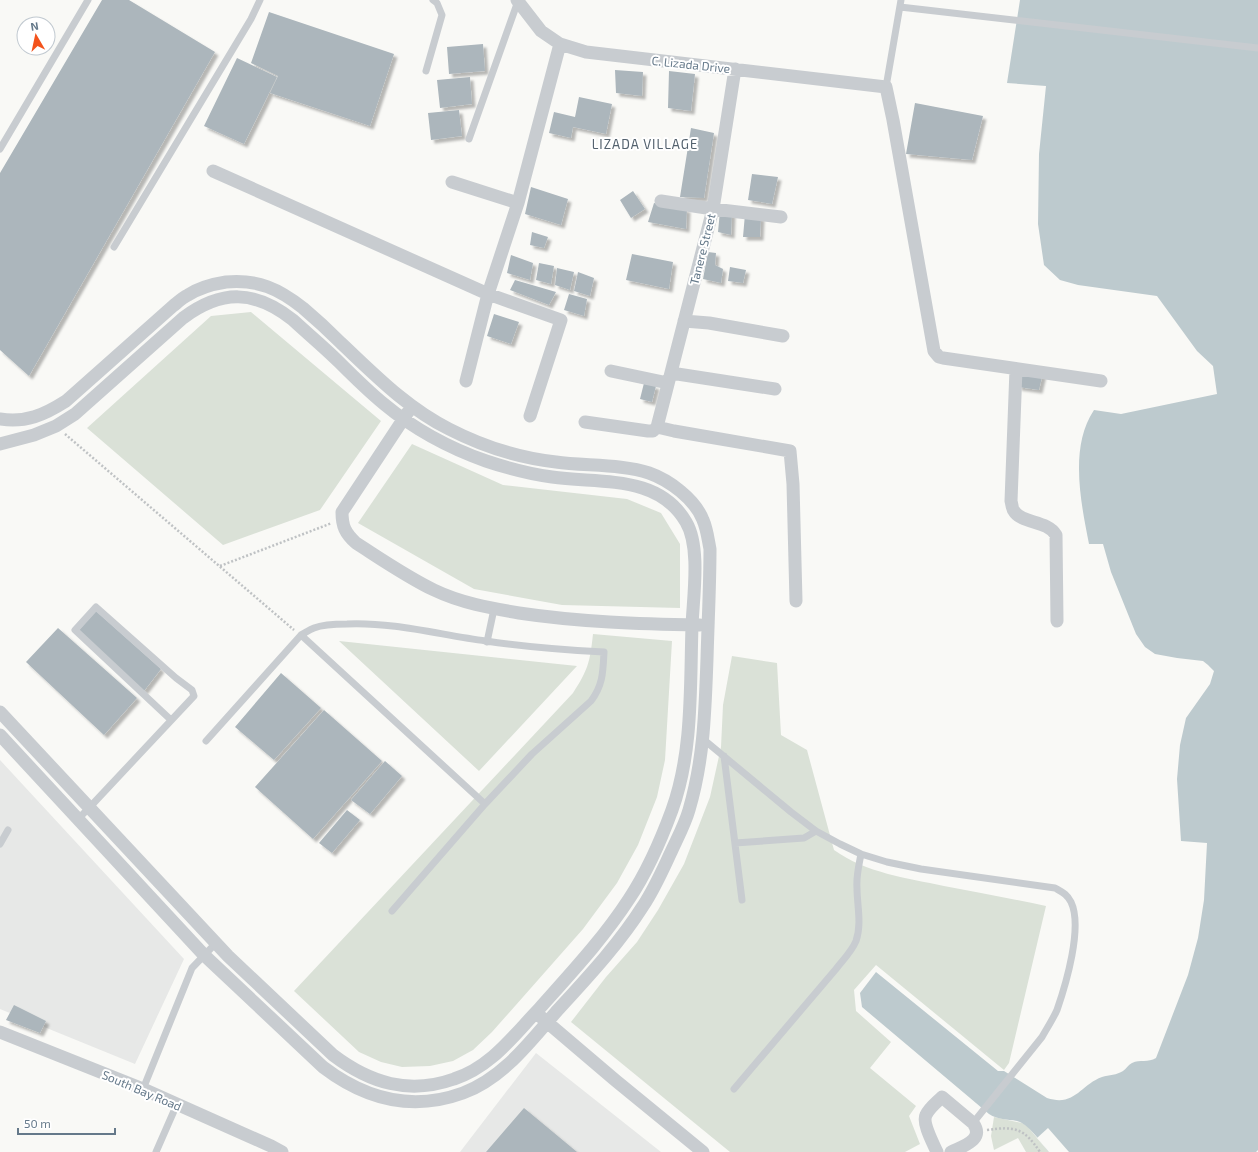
<svg xmlns="http://www.w3.org/2000/svg" width="1258" height="1152" font-family="'Exo 2',sans-serif">
	<defs>
		<filter id="shadow"><feDropShadow dx="3.5" dy="3.5" stdDeviation="1" flood-color="#0004"/></filter>
	</defs>
	<rect width="100%" height="100%" fill="#f9f9f6"/>
	<path fill="#e7e8e7" d="M0 760 184 959 135 1064 0 1009Z
		M536 1053 661 1152H460Z"/>
	<path fill="#dae1d7" d="M251 312 381 421 320 510 223 545 87 428 211 316Z
		M412 444 503 485 627 499 661 513 680 544V608L562 605 474 589 358 523Z
		M593 634 672 641 665 760 657 797 638 845 617 883 583 929 492 1032 473 1050 453 1061 430 1066 402 1067 381 1062 359 1052 294 991 573 693C588 670 590 662 593 634Z
		M339 641 577 666 479 771Z
		M732 656 777 663 781 735 807 750 834 850C866 873 907 878 944 886 978 892 1012 899 1046 906L1009 1063 1004 1070 876 965 854 990 856 1011 891 1042 870 1068 916 1106 909 1116 920 1144 905 1152H730L571 1022 606 977 637 942 658 910 684 864 710 797 721 747 723 705Z
		M994 1117 1022 1123 1027 1126 1049 1152H1026L1018 1138 994 1150 991 1136Z"/>
	<path fill="#bdcace" d="M1020 0H1258V1150L1256 1152H1049C1041 1143 1029 1124 1017 1121 1007 1119 998 1120 989 1114L862 1007 860 993 876 972 998 1071H1004L1047 1098C1075 1107 1080 1085 1102 1077 1109 1075 1117 1075 1123 1071 1126 1069 1128 1065 1132 1063 1140 1059 1148 1063 1156 1058L1188 975 1198 938 1204 900 1207 843 1181 841 1177 779 1180 745 1186 718 1210 684 1214 671 1208 665 1203 661 1177 658 1155 654 1145 647 1136 634 1111 572 1103 544H1089C1081 503 1069 447 1094 410L1121 414 1217 394 1213 366 1197 351 1157 296 1078 285 1060 280 1044 265 1038 224 1039 154 1046 86 1007 83Z"/>
	<path fill="#f9f9f6" d="M1048 1128 1069 1152H1049L1037 1138Z"/>
	<path fill="#acb6bc" filter="url(#shadow)" d="M102 0H129L215 52 29 376 0 350V173Z
		M269 12 394 54 370 126 270 93 278 76 251 63Z
		M483 44 485 71 449 74 447 47Z
		M237 58 277 77 244 144 204 126Z
		M615 70 643 72 642 96 616 93Z
		M669 71 695 74 691 111 668 108Z
		M470 77 472 104 440 108 437 80Z
		M579 97 612 104 606 134 573 127 571 138 549 133 554 112 575 117Z
		M915 103 983 116 972 160 906 154Z
		M459 110 462 136 431 140 428 113Z
		M691 128 714 133 704 198 680 197Z
		M752 174 778 177 772 204 748 200Z
		M531 187 568 199 561 225 525 214Z
		M633 191 645 209 631 218 620 200Z
		M654 203 687 209 686 229 648 222Z
		M720 211 732 213 731 235 718 232Z
		M745 214 761 217 760 237H743Z
		M532 232 548 237 544 248 530 245Z
		M708 252 716 253 715 265 723 269 721 283 703 279Z
		M632 254 673 262 669 289 626 280Z
		M511 255 533 263 530 280 507 273Z
		M539 263 554 266 551 284 536 280Z
		M730 267 746 270 743 283 728 281Z
		M557 268 574 272 570 290 555 285Z
		M578 272 594 278 590 296 574 291Z
		M515 280 556 292 549 305 510 290Z
		M569 294 587 299 584 316 564 310Z
		M494 314 519 322 511 344 487 336Z
		M1019 370 1043 373 1039 390 1018 387Z
		M644 383 656 386 652 402 640 399Z
		M96 611 161 669 144 691 78 631Z
		M58 628 137 698 104 735 26 662Z
		M281 673 321 708 274 760 235 727Z
		M324 710 382 761 313 839 255 787Z
		M385 761 402 776 370 814 351 800Z
		M347 810 360 820 332 853 319 843Z
		M14 1005 46 1021 40 1033 6 1020Z
		M524 1108 577 1152H486Z"/>
	<g fill="none" stroke-linecap="round" stroke-linejoin="round">
		<path stroke="#bfc2c4" stroke-width="2.5" stroke-dasharray="2 2" stroke-linecap="butt" d="M65 434 294 630
			M220 566 332 523
			M987 1130C1015 1126 1024 1128 1040 1152"/>
		<path stroke="#c8ccd0" stroke-width="7" d="M900 7 1258 48
			M426 71 442 15 437 3 433 0
			M886 87 901 0
			M469 139 518 1
			M0 149 88 0
			M114 247 251 19 260 0
			M301 635 485 804
			M487 642 494 609
			M703 739 791 812 816 831 840 844 861 854 887 862 921 869 1055 888C1062 892 1067 894 1071 902 1083 927 1066 984 1057 1010 1053 1019 1047 1028 1042 1037L973 1123
			M206 741 301 635C305 633 309 630 314 628 324 624 336 624 347 624 394 622 440 635 486 641 525 647 565 650 604 652 603 672 603 685 591 701L532 754 485 804 392 911
			M724 756 742 900
			M78 819 89 808 194 696 192 690 176 678 96 607 95 608 75 630 171 720
			M735 843 804 838 816 831
			M0 844 8 830
			M143 1089 192 968 216 943
			M734 1089 836 969C843 960 852 951 856 941 862 924 857 905 857 888 856 876 859 865 861 854
			M156 1152 177 1104"/>
		<path stroke="#c8ccd0" stroke-width="13" d="M517 0 541 31 560 44 586 52 886 87 893 120 934 351 939 357 943 358 1101 381
			M213 171 488 294 561 320 530 416
			M452 182 518 203
			M661 201 713 209 781 217
			M684 321 709 323 783 336
			M1016 369 1011 501C1012 504 1012 509 1014 511 1022 524 1047 520 1056 535L1057 621
			M611 371 668 383
			M671 373 775 389
			M466 381 488 294 518 203 560 44
			M408 412 342 512C342 526 345 533 356 543 381 559 407 577 434 590 461 603 490 608 519 613 579 622 640 624 700 625
			M0 419C26 423 44 415 66 401L173 306C178 302 182 298 188 295 199 288 213 284 226 282 258 279 279 289 303 308 316 319 329 331 341 343 375 375 407 408 449 429 482 446 520 458 556 462 584 466 623 464 649 473 669 480 695 499 703 520 707 529 708 539 710 549 710 585 708 622 707 659 705 712 704 759 689 810 685 824 678 837 672 850 663 869 655 888 643 906 619 944 587 978 556 1012 529 1043 503 1078 463 1093 411 1112 365 1099 323 1067L204 955 0 735
			M585 422 648 431H653L657 427
			M657 427 713 209 735 69
			M657 427 674 431 790 451 793 484 796 601
			M0 444 34 435 56 426 75 414 183 318C222 289 255 290 293 320 308 334 324 347 339 362 353 376 368 391 384 404 414 429 449 448 486 461 507 468 529 474 552 477 600 484 658 474 686 522 701 547 693 598 692 626 690 687 693 752 672 810 661 840 647 872 629 899 603 939 570 974 539 1009 513 1036 491 1067 454 1079 409 1095 370 1083 333 1055L228 956 0 712
			M541 1017 615 1080 703 1152
			M0 1032 143 1089 271 1146 282 1152
			M937 1152C933 1143 922 1123 926 1115 929 1108 937 1102 942 1097L973 1123C985 1140 963 1146 951 1152"/>
	</g>
	<g text-anchor="middle" dominant-baseline="central" stroke-width="4" stroke-linejoin="round" paint-order="stroke">
		<g font-size="12" fill="#65798a" stroke="#fff">
			<text transform="translate(691 64) rotate(6)">C. Lizada Drive</text>
			<text transform="translate(702 249) rotate(-76)">Tanere Street</text>
			<text transform="translate(142 1090) rotate(23)">South Bay Road</text>
		</g>
		<g font-size="13" letter-spacing="1" fill="#54626e" stroke="#fff">
			<text x="645" y="144">LIZADA VILLAGE</text>
		</g>
	</g>
	<g transform="translate(36 36) rotate(351)"><circle r="19" fill="#ffffff" stroke="#c1c9d0"/>
	<path d="M0-3L7 15L0 10L-7 15Z" fill="#f3531c"/>
	<text y="-6" font-size="11" font-weight="bold" text-anchor="middle" fill="#65798a">N</text>
	</g>
	<path d="M18 1128v6h97v-6" fill="none" stroke="#65798a" stroke-width="2"/>
	<text x="24" y="1128" font-size="12" fill="#65798a" stroke="#ffffff" stroke-width="3" paint-order="stroke">50 m</text>
</svg>
